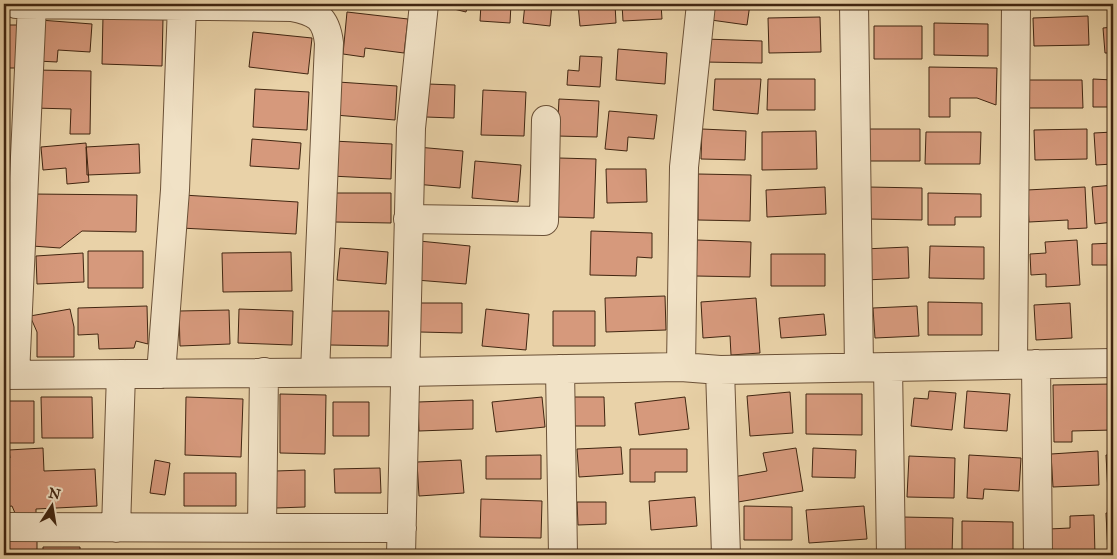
<svg xmlns="http://www.w3.org/2000/svg" width="1117" height="559" font-family="'IM FELL Great Primer',serif">
	<rect width="100%" height="100%" fill="#e9d2a8"/>
	<filter id="stains"><feTurbulence type="fractalNoise" baseFrequency=".004" numOctaves="4"/><feColorMatrix values="0 0 0 0 .2 0 0 0 0 .09 0 0 0 0 .02 0 0 0 .5 -.17"/></filter>
	<radialGradient id="worn" r=".72"><stop offset=".6" stop-color="#630" stop-opacity="0"/><stop offset="1" stop-color="#630" stop-opacity=".3"/></radialGradient>
	<path fill="#d6997c" stroke="#412611" d="M443 4H468L466 12 442 6Z
		M481 4H511L510 23 480 21Z
		M525 4H552L550 26 523 23Z
		M578 4H615L616 23 580 26Z
		M622 4H661L662 19 623 21Z
		M713 4H750L747 25 711 20Z
		M347 12 408 19 404 53 365 48 364 57 343 54Z
		M103 16 163 18 162 66 102 64Z
		M1088 16 1089 45 1034 46 1033 18Z
		M820 17 821 52 769 53 768 18Z
		M40 20 92 24 90 52 58 50 57 62 37 61Z
		M934 23 988 24V56L934 55Z
		M4 25H18V68H4Z
		M874 26H922V59H874Z
		M1113 27V53H1105L1103 28Z
		M253 32 312 38 308 74 249 67Z
		M705 39 762 41V63L704 62Z
		M618 49 667 53 665 84 616 80Z
		M580 56 602 57 600 87 567 85 568 70 579 71Z
		M929 67 997 68 996 105 977 98H950V117H929Z
		M35 70 91 71 90 134H70L71 109 34 108Z
		M715 79H761L758 114 713 110Z
		M768 79H815V110H767Z
		M1093 79 1113 80V107H1093Z
		M1023 80H1082L1083 108H1023Z
		M338 82 397 86 395 120 335 115Z
		M428 84 455 85 454 118 426 117Z
		M255 89 309 92 307 130 253 127Z
		M483 90 526 92 524 136 481 135Z
		M559 99 599 101 597 137 557 136Z
		M609 111 657 115 654 139 628 137 627 151 605 149Z
		M702 129 746 131 745 160 701 159Z
		M865 129H920V161H865Z
		M1087 129V159L1035 160 1034 130Z
		M816 131 817 169 762 170V132Z
		M926 132H981L980 164H925Z
		M1113 132V164L1096 165 1094 133Z
		M252 139 301 143 299 169 250 166Z
		M333 141 392 144 391 179 331 176Z
		M86 143 89 182 67 184 66 168 43 170 41 147Z
		M139 144 140 173 87 175 86 147Z
		M417 147 463 151 460 188 415 184Z
		M559 158 596 159 594 218 557 217Z
		M475 161 521 165 518 202 472 198Z
		M606 169H646L647 202 607 203Z
		M698 174 751 175 750 221 698 220Z
		M1113 185V222L1095 224 1092 187Z
		M825 187 826 214 767 217 766 190Z
		M868 187 922 188V220L868 219Z
		M1085 187 1087 228 1068 229V220L1029 222 1027 190Z
		M334 193H391V223L334 222Z
		M928 193 981 194V217H955V225H928Z
		M32 194 137 195 136 232 82 231 60 248 32 246Z
		M183 195 298 202 296 234 181 228Z
		M591 231 652 233V258L637 257 636 276 590 275Z
		M697 240 751 242 750 277 696 276Z
		M1077 240 1080 285 1046 287V274L1031 275 1030 254 1046 253 1045 242Z
		M419 241 470 246 466 284 416 280Z
		M1113 243V265H1092V244Z
		M930 246 984 247V279L929 278Z
		M908 247 909 278 865 280 864 249Z
		M340 248 388 252 386 284 337 280Z
		M88 251H143V288H88Z
		M291 252 292 291 223 292 222 253Z
		M83 253 84 282 37 284 36 256Z
		M771 254H825V286H771Z
		M665 296 666 330 606 332 605 298Z
		M756 298 760 353 731 355 730 336 703 338 701 302Z
		M928 302 982 303V335H928Z
		M420 303H462V333L420 332Z
		M1070 303 1072 338 1036 340 1034 305Z
		M147 306 148 344 136 341 134 348 99 349 98 334 78 335V308Z
		M917 306 919 336 875 338 873 308Z
		M70 309 74 327V357H37V332L30 316Z
		M239 309 293 311 292 345 238 343Z
		M486 309 529 314 526 350 482 346Z
		M229 310 230 344 180 346 179 311Z
		M331 311H389L388 346 330 345Z
		M553 311H595V346H553Z
		M824 314 826 335 781 338 779 318Z
		M1113 384V430L1072 431V442H1054L1053 385Z
		M929 391 956 393 952 430 911 426 914 398 928 399Z
		M967 391 1010 394 1007 431 964 428Z
		M790 392 793 433 750 436 747 396Z
		M280 394 326 395 325 454 280 453Z
		M806 394H862V435L806 434Z
		M41 397H92L93 438H42Z
		M186 397 243 399 241 457 185 455Z
		M542 397 545 427 496 432 492 402Z
		M573 397H604L605 426H573Z
		M685 397 689 429 639 435 635 403Z
		M473 400V429L419 431 418 402Z
		M4 401H34V443H4Z
		M333 402H369V436H333Z
		M621 447 623 474 579 477 577 449Z
		M43 448 44 471 95 469 97 506 36 509V519L18 520 12 506 4 507V459L10 458 9 450Z
		M796 448 803 491 738 502 733 477 767 471 763 453Z
		M813 448 856 450 855 478 812 477Z
		M630 449H687V472H655V482H630Z
		M1098 451 1099 485 1053 487 1051 454Z
		M541 455V479H486V456Z
		M969 455 1021 458 1019 491 984 489 983 499 967 498Z
		M1106 455H1113V493H1108Z
		M909 456 955 458 954 498 907 497Z
		M155 460 170 463 165 495 150 493Z
		M461 460 464 493 419 496 417 462Z
		M380 468 381 493H335L334 469Z
		M305 470V507L276 508V471Z
		M184 473H236V506H184Z
		M695 497 697 526 651 530 649 501Z
		M481 499 542 501 541 538 480 537Z
		M577 502H606V524L578 525Z
		M744 506 792 507V540H744Z
		M864 506 867 539 809 543 806 510Z
		M1106 513H1113V555H1108Z
		M1094 515 1095 555H1050L1049 529 1070 528V516Z
		M902 517 953 518 952 555H901Z
		M962 521 1013 522V555H962Z
		M4 540 37 541V555H4Z
		M43 547H80V555H43Z
		M295 551V555H249L248 554Z
		M578 552 626 553V555H578Z
		M701 553 702 555H665Z"/>
	<g fill="none" stroke-linecap="round" stroke-linejoin="round">
		<g stroke="#6b5137" stroke-width="30">
			<path id="minor" d="M16 4 292 7C317 12 326 18 329 43L315 372
				M854 4 859 367
				M408 219 544 221 546 120
				M1036 364 1038 555
				M1013 365 1016 4
				M681 367 684 167 701 4
				M888 367 891 555
				M560 369 563 555
				M720 370 726 555
				M161 374 175 190 182 5
				M4 375 404 372 681 367 720 370 1113 363
				M15 375 32 4
				M4 527 402 528
				M116 528 121 374
				M262 528 264 372
				M401 555 411 128 424 4"/>
		</g>
		<use href="#minor" stroke="#f1e2c6" stroke-width="28"/>
	</g>
	<rect width="1117" height="559" fill="none" stroke="#e9d2a8" stroke-width="20"/>
	<rect x="5" y="5" width="1107" height="549" fill="none" stroke="#412611" stroke-width="2.5"/>
	<rect x="10" y="10" width="1097" height="539" fill="none" stroke="#412611"/>
	<g transform="translate(52 506) rotate(12)" stroke="#f1e2c6" stroke-width="4" paint-order="stroke">
	<path d="M0-4L9 19L0 12L-9 19Z" fill="#412611"/>
	<text y="-8" font-size="14" font-weight="bold" text-anchor="middle" fill="#412611">N</text>
	</g>
	<rect width="100%" height="100%" filter="url(#stains)"/>
	<rect width="100%" height="100%" fill="url(#worn)"/>
</svg>
